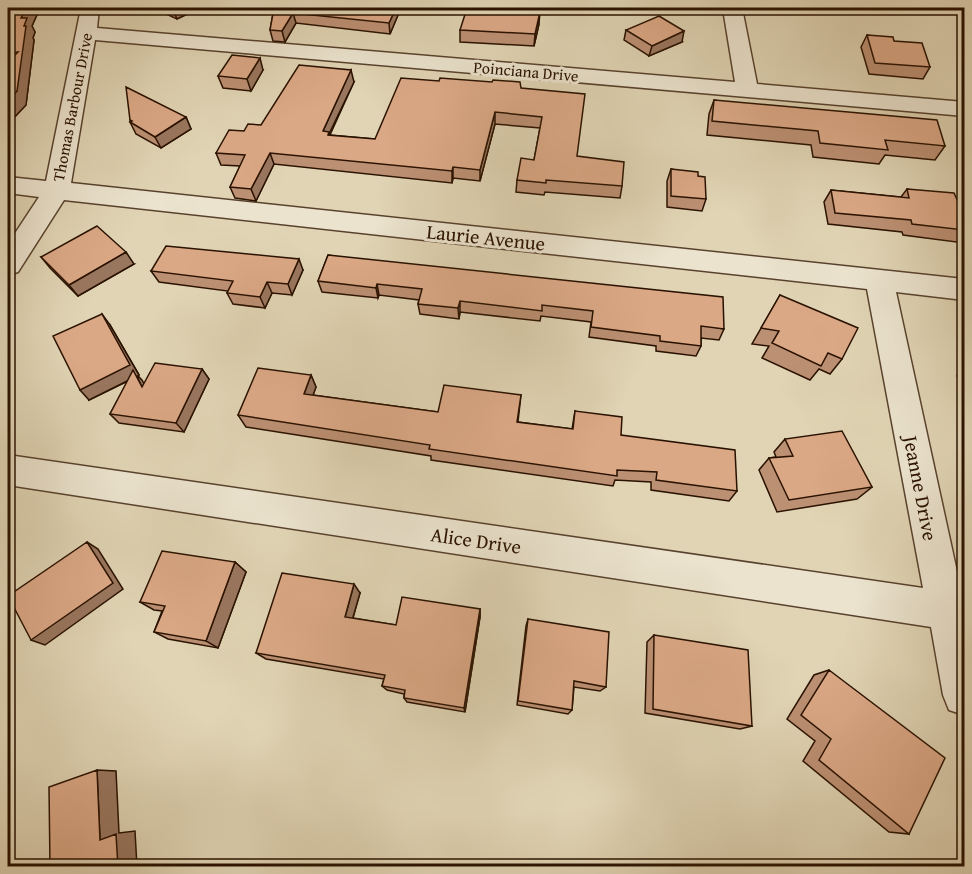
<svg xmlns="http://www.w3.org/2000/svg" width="972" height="874" font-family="'Gentium Book Plus',serif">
	<rect width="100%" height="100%" fill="#e0d4b4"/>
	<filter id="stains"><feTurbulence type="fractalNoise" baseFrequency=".00333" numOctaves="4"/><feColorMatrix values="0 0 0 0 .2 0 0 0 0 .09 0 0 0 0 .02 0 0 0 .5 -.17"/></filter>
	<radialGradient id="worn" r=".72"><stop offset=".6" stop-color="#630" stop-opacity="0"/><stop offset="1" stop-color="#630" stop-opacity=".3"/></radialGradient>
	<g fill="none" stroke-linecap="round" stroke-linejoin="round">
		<g stroke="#58422d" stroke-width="3">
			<path id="minor" d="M81 8H99L97 28 735 82 723 9 742 8 757 84 964 102V116L95 40 71 183 964 279V300L896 292 964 604V715L949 710 943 695 931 627 8 485V455L923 588 867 289 64 200 18 272 8 275V244L39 197 8 193V177L46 181Z"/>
		</g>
		<use href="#minor" fill="#ebe3ce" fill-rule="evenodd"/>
	</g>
	<path fill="#bc9073" stroke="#2a1200" stroke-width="1.5" d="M8 8H40L32 26 35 32 33 38 34 40 26 105 8 124Z
		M153 8H200L177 19Z
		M274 8H401L390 34 296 23 285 42 273 41 270 30Z
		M539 24 534 46 460 42V30Z
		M626 30 682 42 649 56 624 40Z
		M867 35 894 41 930 67 923 79 869 74 861 47Z
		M263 70 251 91 223 88 218 76Z
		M354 82 330 135 375 139 521 88 577 156 622 186 620 198 545 192 544 195 516 192 517 180 534 160 540 128 495 124 480 181 453 178 452 183 274 164 256 201 235 198 230 187 240 166 221 165 216 153 244 131 261 125Z
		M714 100 945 146 935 160 885 155 879 164 813 157 811 145 707 135 709 114Z
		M186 117 191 129 161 148 136 134 130 122H131L130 120Z
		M671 169 698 176 706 199 702 211 667 207V181Z
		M907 189 959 204H964V243L903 235 902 232 828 224 824 202 831 190 901 197Z
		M328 255 724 329 719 340 701 338V346L696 356 656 351V346L589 337 591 322 541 316 540 321 460 312 459 319 420 314 418 304 419 300 379 295 378 298 322 292 318 281Z
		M41 257 134 264 78 296 50 268Z
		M303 270 292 295 272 293 265 308 233 304 227 293 228 291 159 282 151 271Z
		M780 295 842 359 830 374 819 369 810 380 762 358 769 346 752 344Z
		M110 325 139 375 138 376 144 384 202 369 209 379 184 432 119 423 110 414 128 381 89 400Z
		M964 357V380L957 376Z
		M311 375 316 387 313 395 438 412 521 395 518 422 572 429 575 411 621 435 737 491 729 501 651 490V482L615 480 613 486 431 460V456L246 427 238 415Z
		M785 439 872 487 857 499 777 512 759 470 769 458 776 457 774 452Z
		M235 562 246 572 218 648 168 639 154 632 162 611 154 610 140 602Z
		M360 593 353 618 396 625 480 609V617L465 712 407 702 404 698V694L387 690 382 686 384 679 266 659 256 653Z
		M528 619 606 687 600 691 574 687 572 710 568 714 517 705 526 626Z
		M654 635 752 726 740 729 645 713 647 642Z
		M829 670 909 834 889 832 803 761 815 741 787 719 814 675Z"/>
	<path fill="#99765e" stroke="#2a1200" stroke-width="1.5" d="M26 8H40L32 26 35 32 33 38 34 40 26 105 8 124V100L17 91 21 18Z
		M172 8H200L177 19Z
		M396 8H401L390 34 389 23Z
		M540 12 539 24 534 46 535 34Z
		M293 13 296 23 285 42 282 31Z
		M684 31 682 42 649 56 652 46Z
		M260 58 263 70 251 91 247 79Z
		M351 70 354 82 329 134 332 144 323 131Z
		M495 112V124L480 181V170Z
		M186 117 191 129 161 148 155 137Z
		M270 153 274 164 256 201 251 189Z
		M453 167V178L452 183V171Z
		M126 252 134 264 78 296 69 285Z
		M299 259 303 270 292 295 288 284Z
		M267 282 272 293 265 308 260 297Z
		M377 284 379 295 378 298 376 288Z
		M460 301V312L459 319 458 308Z
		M102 314 110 325 139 375 138 376 142 380 151 397 142 387 137 376 89 400 80 390Z
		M202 369 209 379 184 432 176 423Z
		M311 375 316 387 309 406 304 394Z
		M87 542 98 549 123 589 45 645 31 640Z
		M235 562 246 572 218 648 206 641Z
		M354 584 360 593 351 624 345 617Z
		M480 609V617L465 712 464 708Z
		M97 770 116 771 119 833 135 831 137 867H118L100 840Z"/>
	<path fill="#dba886" stroke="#2a1200" stroke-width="1.5" d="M8 8H26L21 18H27L24 26H26L17 91 8 100V62L18 52 8 53Z
		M274 8H396L389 23 293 13 282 31 270 30Z
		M467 8H479L540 12 535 34 460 30Z
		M659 16 684 31 652 46 626 30Z
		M867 35 893 37 894 41 922 43 930 67 875 63Z
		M232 55 260 58 247 79 218 76Z
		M299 65 351 70 323 131 329 132 328 135 375 139 401 78 439 81 440 78 492 82 493 80 520 82 521 88 585 94 577 156 624 162 622 186 546 180V183L517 180 521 158 534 160 542 117 495 112 480 170 453 167 452 171 270 153 251 189 230 187 245 155 216 153 229 130 244 131 248 124 261 125Z
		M126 87 186 117 155 137 130 122 132 121 130 120Z
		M714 100 937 120 945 146 885 140 888 150 820 143 818 131 712 121Z
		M671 169 698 172V176L705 177 706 199 671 196Z
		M907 189 954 193 959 204H964V230L912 224 911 220 835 213 831 190 909 198Z
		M97 226 126 252 69 285 41 257Z
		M166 246 299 259 288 284 267 282 260 297 227 293 233 281 151 271Z
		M328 255 723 297 724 329 701 326V346L660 341V336L591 327 593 311 542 305V311L460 301 458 308 418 304 422 289 377 284 376 288 318 281Z
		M780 295 858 328 842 359 828 353 821 366 772 343 779 331 761 328Z
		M102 314 130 365 80 390 53 336Z
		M155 363 202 369 176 423 110 414 133 370 142 387Z
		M258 368 311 375 304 394 438 412 444 385 521 395 517 422 573 429 575 411 622 417 621 435 735 450 737 491 656 480 657 472 617 470V476L429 449 430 445 238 415Z
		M842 431 872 487 789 500 769 458 793 456 785 439Z
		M87 542 113 583 31 640 8 596Z
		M162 551 235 562 206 641 154 632 165 606 140 602Z
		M282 573 354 584 345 617 396 625 402 597 480 609 464 708 404 698 405 690 382 686 385 675 256 653Z
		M528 619 609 632 606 687 574 681 572 710 518 701Z
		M654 635 748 650 752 726 653 709Z
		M829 670 945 758 909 834 819 760 831 739 801 715Z
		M97 770 100 840 116 834 118 867H50L49 787Z"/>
	<g text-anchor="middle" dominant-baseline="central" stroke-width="6" stroke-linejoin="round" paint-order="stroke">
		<g font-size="16" fill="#2a1200" stroke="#ebe3ce">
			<text transform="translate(526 71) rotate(5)">Poinciana Drive</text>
			<text transform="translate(72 107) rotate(-79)">Thomas Barbour Drive</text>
		</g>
		<g font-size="20" fill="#2a1200" stroke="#ebe3ce">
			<text transform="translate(486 237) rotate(6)">Laurie Avenue</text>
			<text transform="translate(921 488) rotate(79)">Jeanne Drive</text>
			<text transform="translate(476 540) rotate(8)">Alice Drive</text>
		</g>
	</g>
	<rect width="972" height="874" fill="none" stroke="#e0d4b4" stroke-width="30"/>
	<rect x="9" y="9" width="954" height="856" fill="none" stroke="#2a1200" stroke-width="3"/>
	<rect x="15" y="15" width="942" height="844" fill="none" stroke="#2a1200" stroke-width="1.5"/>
	<rect width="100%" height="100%" filter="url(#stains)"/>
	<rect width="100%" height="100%" fill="url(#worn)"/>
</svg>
